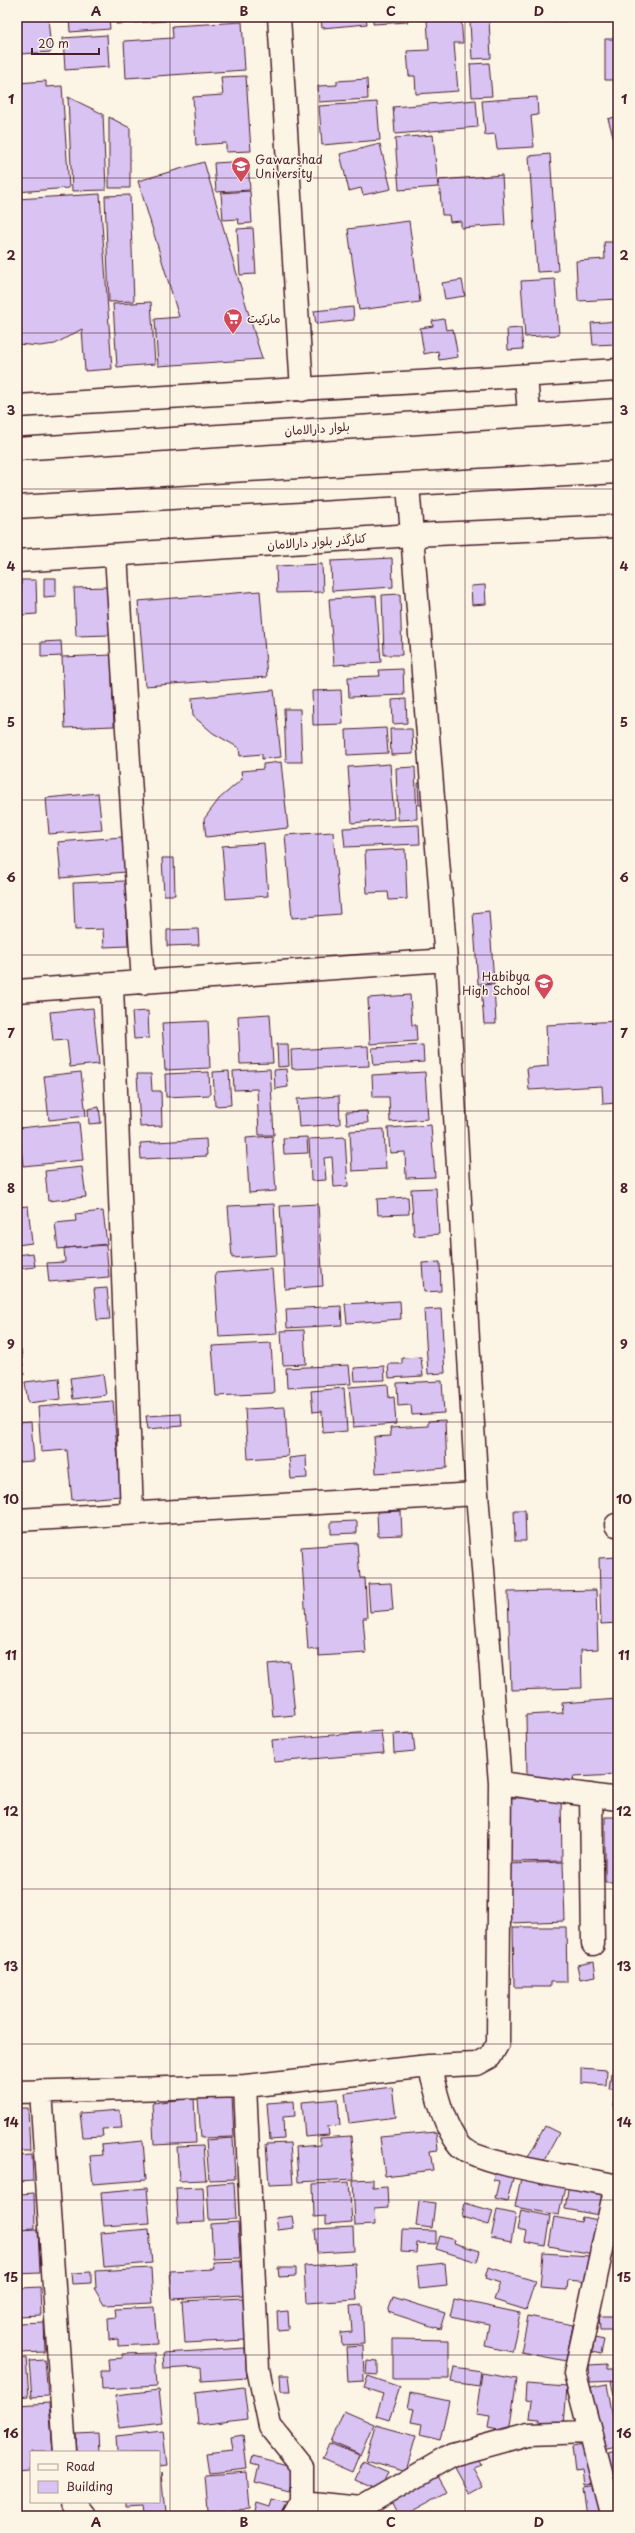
<svg xmlns="http://www.w3.org/2000/svg" width="635" height="2533" font-family="'Playpen Sans','Playpen Sans Arabic',sans-serif">
	<rect width="100%" height="100%" fill="#fcf5e5"/>
	<filter id="ink" filterUnits="userSpaceOnUse"><feTurbulence type="fractalNoise" baseFrequency=".025" numOctaves="2"/><feDisplacementMap in="SourceGraphic" scale="8" xChannelSelector="R" yChannelSelector="G"/><feConvolveMatrix kernelMatrix="1 2 1 2 8 2 1 2 1" color-interpolation-filters="sRGB"/></filter>
	<g filter="url(#ink)">
		<path fill="#d8c3f3" stroke="#4a1f2b" d="M17 17H48L51 52 20 54Z
			M69 17H109L110 29 70 32Z
			M116 17H166V21L116 24Z
			M321 17H366L367 24 322 28Z
			M373 17H407L408 22 373 24Z
			M461 17 463 43H454L458 91 416 94 415 76H409L407 51 429 50 427 20Z
			M543 17H568V21L543 22Z
			M489 20 491 58 472 59 470 22Z
			M242 22 245 70 126 78 124 41 173 38 172 26Z
			M107 35 109 67 65 70 63 38Z
			M605 39H618V80H605Z
			M489 63 492 96 472 97 470 64Z
			M246 76 251 151 226 152V143L196 145 193 97 223 95 221 77Z
			M367 79 368 99 319 102 318 86 337 85V81Z
			M46 81V87L62 86 69 188 17 192V83Z
			M68 97 103 114 106 190 72 191Z
			M537 97 538 115 531 116 534 147 497 149 495 134 485 135 482 101Z
			M476 100 478 127 395 134 393 107Z
			M377 102 380 140 322 145 319 106Z
			M618 116V152L608 119Z
			M109 117 130 128V188H109Z
			M433 135 438 187 399 190 395 138Z
			M380 144 391 189 363 195 361 188 349 191 340 154Z
			M550 154 558 271 537 272 529 156Z
			M248 161 250 190 216 192 214 163Z
			M204 162 262 359 158 366 155 319 179 317 138 181Z
			M502 175 505 225 461 228V221L450 222 449 215H442L439 180Z
			M250 191 252 223 239 224 238 219 223 220 221 193Z
			M100 194 112 369 85 371 82 329 55 344 40 346 17 344V199Z
			M130 195 134 301 109 302 105 196Z
			M409 221 420 302 359 310 348 229Z
			M253 228 256 274 240 275 237 229Z
			M604 242H618V299L578 301 576 261 605 259Z
			M555 279 559 335 525 337 521 281Z
			M462 280 465 296 445 299 442 283Z
			M151 302 155 364 117 367 113 304Z
			M353 307 354 320 316 324 314 311Z
			M444 319 446 330 453 329 458 357 439 360 438 351 424 354 420 328 433 326 432 321Z
			M618 321V344L593 345 591 323Z
			M521 328 523 349 508 350 507 329Z
			M392 558 393 587 332 591 331 561Z
			M322 564 323 592 277 593 276 566Z
			M44 578H56V596L44 597Z
			M21 580H36L37 614 22 615Z
			M485 585 486 604 472 605 471 586Z
			M107 587 110 635 76 636 74 588Z
			M260 591 267 677 145 686 138 601Z
			M400 594 402 655H384L382 595Z
			M376 596 381 662 334 665 329 599Z
			M61 641 62 656 41 657V642Z
			M111 655 114 726 65 728 62 657Z
			M403 669 404 695 349 697 348 677 380 676 379 670Z
			M274 690 281 757 262 759V754L240 756 239 748 213 733 193 716 192 698Z
			M341 690 343 724 313 725 312 691Z
			M406 699 407 723 393 724 392 700Z
			M284 709H300L302 762H286Z
			M386 728 388 753 347 755 346 730Z
			M390 729H412L413 754 391 755Z
			M281 762 288 828 206 837 204 819 219 799 242 779 241 771 263 769V764Z
			M390 764 394 819 352 823 348 767Z
			M415 767 417 819 398 820 396 768Z
			M418 783H426L427 805H419Z
			M98 793 102 830 49 834 46 798Z
			M419 825 420 844 345 847 343 828Z
			M333 832 340 914 292 918 285 835Z
			M122 837 125 872 61 878 58 842Z
			M264 843 268 896 226 899 222 846Z
			M405 849 407 899 389 900 388 892 367 893 365 851Z
			M162 858H174L175 895H164Z
			M125 881 128 946 104 947 103 929 75 930 73 883Z
			M489 911 494 983 478 984 473 913Z
			M198 929 199 945 167 946V930Z
			M494 984 496 1024H484L481 985Z
			M410 995 412 1025H416L417 1041 370 1044 368 998Z
			M93 1008 99 1064 70 1067 67 1040 53 1041 50 1012Z
			M148 1011 149 1038 134 1039 132 1012Z
			M270 1014 273 1063 240 1064 238 1016Z
			M208 1021 210 1068 165 1070 162 1023Z
			M618 1021V1103L603 1104 602 1086 529 1090 527 1068 548 1066 546 1025Z
			M277 1044H288L289 1066 278 1067Z
			M423 1045 424 1062 374 1065 372 1048Z
			M368 1046 369 1066 292 1069 291 1050Z
			M270 1069 274 1135H259L257 1089 234 1090 233 1071Z
			M286 1069 288 1087 275 1089 274 1070Z
			M229 1071 231 1105 215 1106 213 1072Z
			M81 1072 86 1116 49 1120 44 1076Z
			M209 1072 210 1095 166 1097 165 1074Z
			M425 1072 428 1119 390 1122 389 1097H373L372 1075Z
			M137 1074H151L152 1091H161L162 1126 140 1127Z
			M339 1096 340 1124 299 1127 297 1099Z
			M99 1107 101 1123 89 1124 88 1109Z
			M367 1111 368 1123 347 1124 346 1112Z
			M79 1122 83 1160 23 1166 19 1128Z
			M431 1125 435 1177 406 1178 405 1152 390 1153 388 1128Z
			M384 1129 386 1169 352 1171 350 1131Z
			M272 1136 276 1191 249 1193 246 1138Z
			M307 1137 308 1153 284 1154 283 1138Z
			M345 1137 348 1186 334 1187 332 1157 324 1158 326 1180 311 1181 309 1139Z
			M206 1139 207 1156 141 1159 140 1143Z
			M82 1167 86 1197 48 1201 45 1171Z
			M436 1188 439 1234 414 1236 411 1189Z
			M408 1197 409 1214 378 1215 377 1199Z
			M274 1204 277 1255 232 1258 228 1206Z
			M318 1204 323 1286 285 1289 280 1206Z
			M28 1206 32 1243 17 1245V1207Z
			M103 1211 107 1244 58 1249 55 1223 76 1221 75 1214Z
			M106 1245 109 1277 49 1282 47 1263 65 1262 64 1248Z
			M33 1253 35 1267 17 1269V1255Z
			M440 1262 441 1291 424 1292 422 1263Z
			M272 1269 277 1334 219 1337 215 1273Z
			M107 1288 110 1319 97 1320 94 1289Z
			M400 1301 401 1319 347 1323 345 1304Z
			M341 1306 342 1325 287 1328 286 1309Z
			M441 1309 445 1373 428 1374 424 1310Z
			M304 1330 306 1364 283 1365 281 1331Z
			M271 1343 274 1393 216 1396 212 1346Z
			M17 1349H21L24 1375H17Z
			M421 1357 423 1376 389 1378 388 1364H402V1358Z
			M349 1365 351 1384 287 1388 286 1368Z
			M384 1366 385 1380 355 1381 354 1368Z
			M103 1374 106 1395 73 1399 70 1378Z
			M59 1378 61 1399 28 1403 25 1382Z
			M442 1381 444 1413 412 1415 411 1405 398 1406 397 1383Z
			M388 1384 389 1398 394 1397 396 1424 353 1427 349 1387Z
			M344 1388 347 1431 323 1433 322 1411 313 1412 311 1391Z
			M113 1401 121 1496 72 1500 67 1450 41 1452 38 1407Z
			M285 1407 288 1456 248 1459 245 1409Z
			M181 1414 182 1426 148 1429 146 1416Z
			M445 1420 447 1468 376 1473 374 1437 391 1436 390 1428 428 1426V1421Z
			M31 1422 34 1461 17 1462V1423Z
			M306 1456 307 1478 291 1479 289 1458Z
			M514 1510H525L526 1541H515Z
			M401 1511 402 1535 378 1536 377 1512Z
			M357 1521V1533L331 1534V1522Z
			M357 1543 360 1578H365L367 1618H363L366 1653 319 1656V1649L308 1650 301 1547Z
			M618 1557V1623L601 1624 599 1558Z
			M391 1583 393 1610 370 1612 368 1584Z
			M596 1590 598 1649 581 1650 582 1688 511 1690 508 1592Z
			M290 1662 295 1715 273 1717 268 1664Z
			M618 1699V1775L573 1777 574 1782 527 1776 526 1715 563 1713 562 1703Z
			M381 1731 384 1753 274 1762 272 1740Z
			M413 1733 415 1751 394 1753 393 1734Z
			M561 1797 562 1861 509 1862V1798Z
			M605 1817H618V1882H605Z
			M563 1862 565 1921 510 1923 508 1864Z
			M513 1927H566L567 1982H550V1987H514Z
			M594 1962 596 1976 580 1979 577 1965Z
			M581 2068 607 2070 606 2085 581 2083Z
			M611 2073 618 2074V2105H613L615 2089H609Z
			M392 2087 396 2117 349 2123 345 2093Z
			M232 2097 234 2137 201 2138 198 2099Z
			M194 2098 196 2143 154 2145 152 2103Z
			M338 2099 340 2125 328 2126 329 2135 305 2137 302 2102Z
			M294 2101 295 2116 283 2117 284 2139 270 2140 267 2103Z
			M17 2108H28L30 2151H17Z
			M120 2110 122 2128 102 2129 103 2136 83 2137 80 2113Z
			M545 2126 559 2133 541 2166 527 2159Z
			M436 2132 438 2150 430 2151 433 2170 385 2176 380 2137Z
			M351 2136 354 2179 298 2182 296 2147 320 2145V2138Z
			M233 2138 235 2179 209 2180 206 2140Z
			M143 2141 146 2180 93 2184 90 2156 102 2155 101 2145Z
			M290 2143 293 2184 269 2185 266 2144Z
			M203 2146 206 2180 179 2181 177 2147Z
			M32 2155 33 2181 17 2182V2156Z
			M497 2163 516 2168 507 2201 495 2198 499 2181 493 2180Z
			M522 2173 566 2181 559 2215 515 2207Z
			M373 2179V2188L387 2187 388 2207 374 2208 375 2225 355 2226 353 2180Z
			M234 2182 236 2219 209 2220 207 2184Z
			M349 2182 352 2222 326 2224V2216L314 2217 313 2184Z
			M569 2183 603 2189 599 2215 565 2209Z
			M17 2187H21V2194L34 2193 35 2228 17 2229Z
			M203 2187 205 2222 178 2223 176 2188Z
			M147 2188 150 2223 104 2226 101 2192Z
			M419 2201 435 2203 432 2228 416 2226Z
			M465 2203 493 2211 489 2225 462 2217Z
			M497 2210 516 2214 511 2242 491 2238Z
			M521 2210 550 2216 545 2246 525 2242 527 2232 517 2230Z
			M292 2216 294 2228 278 2230 276 2218Z
			M554 2217 581 2222 582 2217 599 2220 593 2254 549 2246Z
			M238 2222 240 2258 213 2259 211 2224Z
			M353 2227 354 2251 317 2253 315 2229Z
			M38 2229 40 2273 17 2274V2230Z
			M149 2229 152 2263 104 2267 101 2233Z
			M402 2230 436 2231V2244L417 2243 416 2253 401 2252Z
			M440 2236 455 2240 454 2243 480 2251 477 2262 436 2249Z
			M543 2253 590 2256 588 2282 568 2280 567 2290 540 2288Z
			M241 2261 243 2295 172 2299 170 2271 214 2269 213 2262Z
			M355 2263 357 2300 306 2303 304 2266Z
			M445 2263 447 2286 419 2289 417 2266Z
			M488 2267 535 2281 526 2310 494 2300 500 2283 485 2278Z
			M151 2268 153 2303 104 2305 94 2288H96L95 2271Z
			M278 2268H296V2276L279 2277Z
			M91 2272V2283L72 2284 71 2273Z
			M17 2278H21V2288L40 2287 41 2315 17 2316Z
			M393 2297 445 2313 440 2329 388 2312Z
			M243 2298 246 2340 185 2343 182 2301Z
			M454 2299 520 2313 512 2352 485 2346 489 2324 450 2316Z
			M362 2305 364 2344 342 2345 341 2333 352 2332 350 2306Z
			M154 2307 157 2344 118 2346V2339L109 2340 108 2318 116 2317 115 2309Z
			M288 2311 289 2329 278 2330 277 2312Z
			M528 2316 573 2325 566 2361 521 2352Z
			M599 2316H618V2330H600Z
			M44 2322 45 2352 20 2353 18 2323Z
			M595 2338 604 2340 601 2354 592 2352Z
			M393 2339 449 2340V2379H393Z
			M363 2346 364 2381 348 2382 346 2347Z
			M245 2348 247 2378 202 2381 201 2367 164 2369 163 2353Z
			M155 2353 157 2386 102 2389 101 2371H109L108 2359 123 2358V2354Z
			M26 2358 29 2396 17 2397V2359Z
			M45 2360 48 2396 32 2397 29 2361Z
			M367 2360 378 2361V2375L366 2374Z
			M606 2364V2369H618V2381L590 2382 589 2365Z
			M454 2367 481 2371 479 2386 451 2382Z
			M482 2373 517 2379 509 2432 488 2428 490 2416 476 2414Z
			M280 2375H289L291 2391H281Z
			M368 2376 400 2387 389 2420 376 2416 383 2394 364 2388Z
			M618 2381V2403H616L611 2382Z
			M526 2384 567 2387 564 2426 540 2424V2419L529 2418 531 2401 525 2400Z
			M607 2384 618 2447 603 2450 591 2387Z
			M244 2387 248 2419 198 2425 195 2393Z
			M159 2390 163 2423 119 2428 115 2395Z
			M411 2393 449 2401 440 2440 420 2435 422 2424 411 2422 414 2409 408 2408Z
			M49 2403 53 2452H31V2470L17 2471V2405Z
			M344 2411 374 2424 361 2455 331 2442Z
			M376 2425 416 2436 406 2471 366 2460Z
			M163 2431 167 2466 159 2467V2452H117L116 2436Z
			M98 2433 99 2452H77L76 2434Z
			M243 2435 247 2469 209 2473 206 2453 233 2450 231 2437Z
			M329 2443 359 2455 352 2472 322 2459Z
			M591 2444 596 2483 584 2484 582 2469 575 2470 572 2447Z
			M618 2452V2516L603 2455Z
			M253 2456 295 2467 289 2491 255 2482 259 2466 251 2464Z
			M477 2459 481 2465 473 2468 483 2487 470 2494 454 2465Z
			M363 2461 388 2472 380 2491 355 2480Z
			M247 2472 250 2509 208 2512 205 2475Z
			M161 2473 165 2512 144 2515 143 2507 126 2508V2502H159Z
			M438 2476 447 2492 403 2516H398L391 2502Z
			M597 2484 602 2516H587L583 2486Z
			M272 2499 288 2503 285 2516H254L257 2503 270 2507Z"/>
		<g fill="none" stroke-linecap="round" stroke-linejoin="round">
			<g stroke="#4a1f2b" stroke-width="25">
				<path id="street" d="M279 17 302 390
					M116 555 143 983
					M112 986 132 1513
					M17 991 446 960
					M17 1520 477 1494
					M616 1525H618
					M500 1783 618 1799
					M591 1795 593 1944
					M429 2066C437 2094 442 2122 459 2145 474 2165 590 2179 618 2186
					M245 2086 258 2369 270 2426 302 2466V2502L294 2516
					M41 2091 65 2452
					M17 2092 245 2086 429 2066 477 2064 490 2057 498 2043 500 1783 477 1494 446 960 408 485
					M72 2502 84 2516
					M302 2502 361 2508 452 2455 528 2434 590 2432
					M612 2516 575 2374 616 2185"/>
			</g>
			<g stroke="#4a1f2b" stroke-width="25">
				<path id="secondary" d="M526 376 529 414
					M17 406 618 370
					M17 449 618 410
					M17 507 618 472
					M17 561 413 535 618 526"/>
			</g>
			<use href="#street" stroke="#fcf5e5" stroke-width="22"/>
			<use href="#secondary" stroke="#fcf5e5" stroke-width="22"/>
		</g>
	</g>
	<path fill="none" stroke="#4a1f2b" stroke-width="1" stroke-opacity="0.55" d="M170 17V2516M318 17V2516M465 17V2516M17 178H618M17 333H618M17 489H618M17 644H618M17 800H618M17 955H618M17 1111H618M17 1266H618M17 1422H618M17 1578H618M17 1733H618M17 1889H618M17 2044H618M17 2200H618M17 2355H618"/>
	<defs>
		<g id="university-pin" transform="scale(1)"><path d="M0 17L-7.5 6A9.5 9.5 0 1 1 7.5 6Z" fill="#d1495b" stroke="#fcf5e5"/><path d="M0-5L7-2L0 1L-7-2ZM-4 1L0 2.5L4 1V4Q0 6-4 4Z" fill="#fff"/></g>
		<g id="supermarket-pin" transform="scale(1)"><path d="M0 17L-7.5 6A9.5 9.5 0 1 1 7.5 6Z" fill="#d1495b" stroke="#fcf5e5"/><path d="M-6-5.5h2.5l.6 2H6L4.5 2H-2.5L-4.4-4H-6ZM-1.5 3.2a1.3 1.3 0 1 0 .1 0ZM3 3.2a1.3 1.3 0 1 0 .1 0Z" fill="#fff"/></g>
		<g id="school-pin" transform="scale(1)"><path d="M0 17L-7.5 6A9.5 9.5 0 1 1 7.5 6Z" fill="#d1495b" stroke="#fcf5e5"/><path d="M0-5L7-2L0 1L-7-2ZM-4 1L0 2.5L4 1V4Q0 6-4 4Z" fill="#fff"/></g>
	</defs>
	<g fill-rule="evenodd">
		<use href="#university-pin" x="241" y="166"/>
		<use href="#supermarket-pin" x="233" y="318"/>
		<use href="#school-pin" x="544" y="983"/>
	</g>
	<g text-anchor="middle" dominant-baseline="central" stroke-width="3" stroke-linejoin="round" paint-order="stroke">
		<g font-size="12" fill="#4a1f2b" stroke="#fcf5e5" text-anchor="start">
			<text x="255" y="159">Gawarshad<tspan x="255" dy="14">University</tspan></text>
			<text x="247" y="318">مارکیت</text>
			<text x="530" y="976" text-anchor="end">Habibya<tspan x="530" dy="14">High School</tspan></text>
		</g>
		<g font-size="12" fill="#4a1f2b" stroke="#fcf5e5">
			<text transform="translate(317 428) rotate(-4)">بلوار دارالامان</text>
			<text transform="translate(317 541) rotate(-4)">کنارگذر بلوار دارالامان</text>
		</g>
	</g>
	<rect width="635" height="2533" fill="none" stroke="#fcf5e5" stroke-width="44"/>
	<rect x="30" y="2451" width="130" height="52" fill="#fcf5e5" stroke="#b59f9b"/>
	<rect x="38" y="2464" width="20" height="6" fill="#fcf5e5" stroke="#b59f9b"/>
	<text x="66" y="2471" font-size="12" fill="#4a1f2b">Road</text>
	<rect x="38" y="2481" width="20" height="12" fill="#d8c3f3" stroke="#b59f9b"/>
	<text x="66" y="2491" font-size="12" fill="#4a1f2b">Building</text>
	<path d="M32 48v6h67v-6" fill="none" stroke="#4a1f2b" stroke-width="2"/>
	<text x="38" y="48" font-size="12" fill="#4a1f2b" stroke="#fcf5e5" stroke-width="3" paint-order="stroke">20 m</text>
	<rect x="22" y="22" width="591" height="2489" fill="none" stroke="#4a1f2b" stroke-width="1.5"/>
	<g font-size="13" text-anchor="middle" font-weight="bold" fill="#4a1f2b">
		<text x="96" y="16">A</text>
		<text x="244" y="16">B</text>
		<text x="391" y="16">C</text>
		<text x="539" y="16">D</text>
		<text x="11" y="104">1</text>
		<text x="624" y="104">1</text>
		<text x="11" y="260">2</text>
		<text x="624" y="260">2</text>
		<text x="11" y="415">3</text>
		<text x="624" y="415">3</text>
		<text x="11" y="571">4</text>
		<text x="624" y="571">4</text>
		<text x="11" y="727">5</text>
		<text x="624" y="727">5</text>
		<text x="11" y="882">6</text>
		<text x="624" y="882">6</text>
		<text x="11" y="1038">7</text>
		<text x="624" y="1038">7</text>
		<text x="11" y="1193">8</text>
		<text x="624" y="1193">8</text>
		<text x="11" y="1349">9</text>
		<text x="624" y="1349">9</text>
		<text x="11" y="1504">10</text>
		<text x="624" y="1504">10</text>
		<text x="11" y="1660">11</text>
		<text x="624" y="1660">11</text>
		<text x="11" y="1816">12</text>
		<text x="624" y="1816">12</text>
		<text x="11" y="1971">13</text>
		<text x="624" y="1971">13</text>
		<text x="11" y="2127">14</text>
		<text x="624" y="2127">14</text>
		<text x="11" y="2282">15</text>
		<text x="624" y="2282">15</text>
		<text x="11" y="2438">16</text>
		<text x="624" y="2438">16</text>
		<text x="96" y="2527">A</text>
		<text x="244" y="2527">B</text>
		<text x="391" y="2527">C</text>
		<text x="539" y="2527">D</text>
	</g>
</svg>
